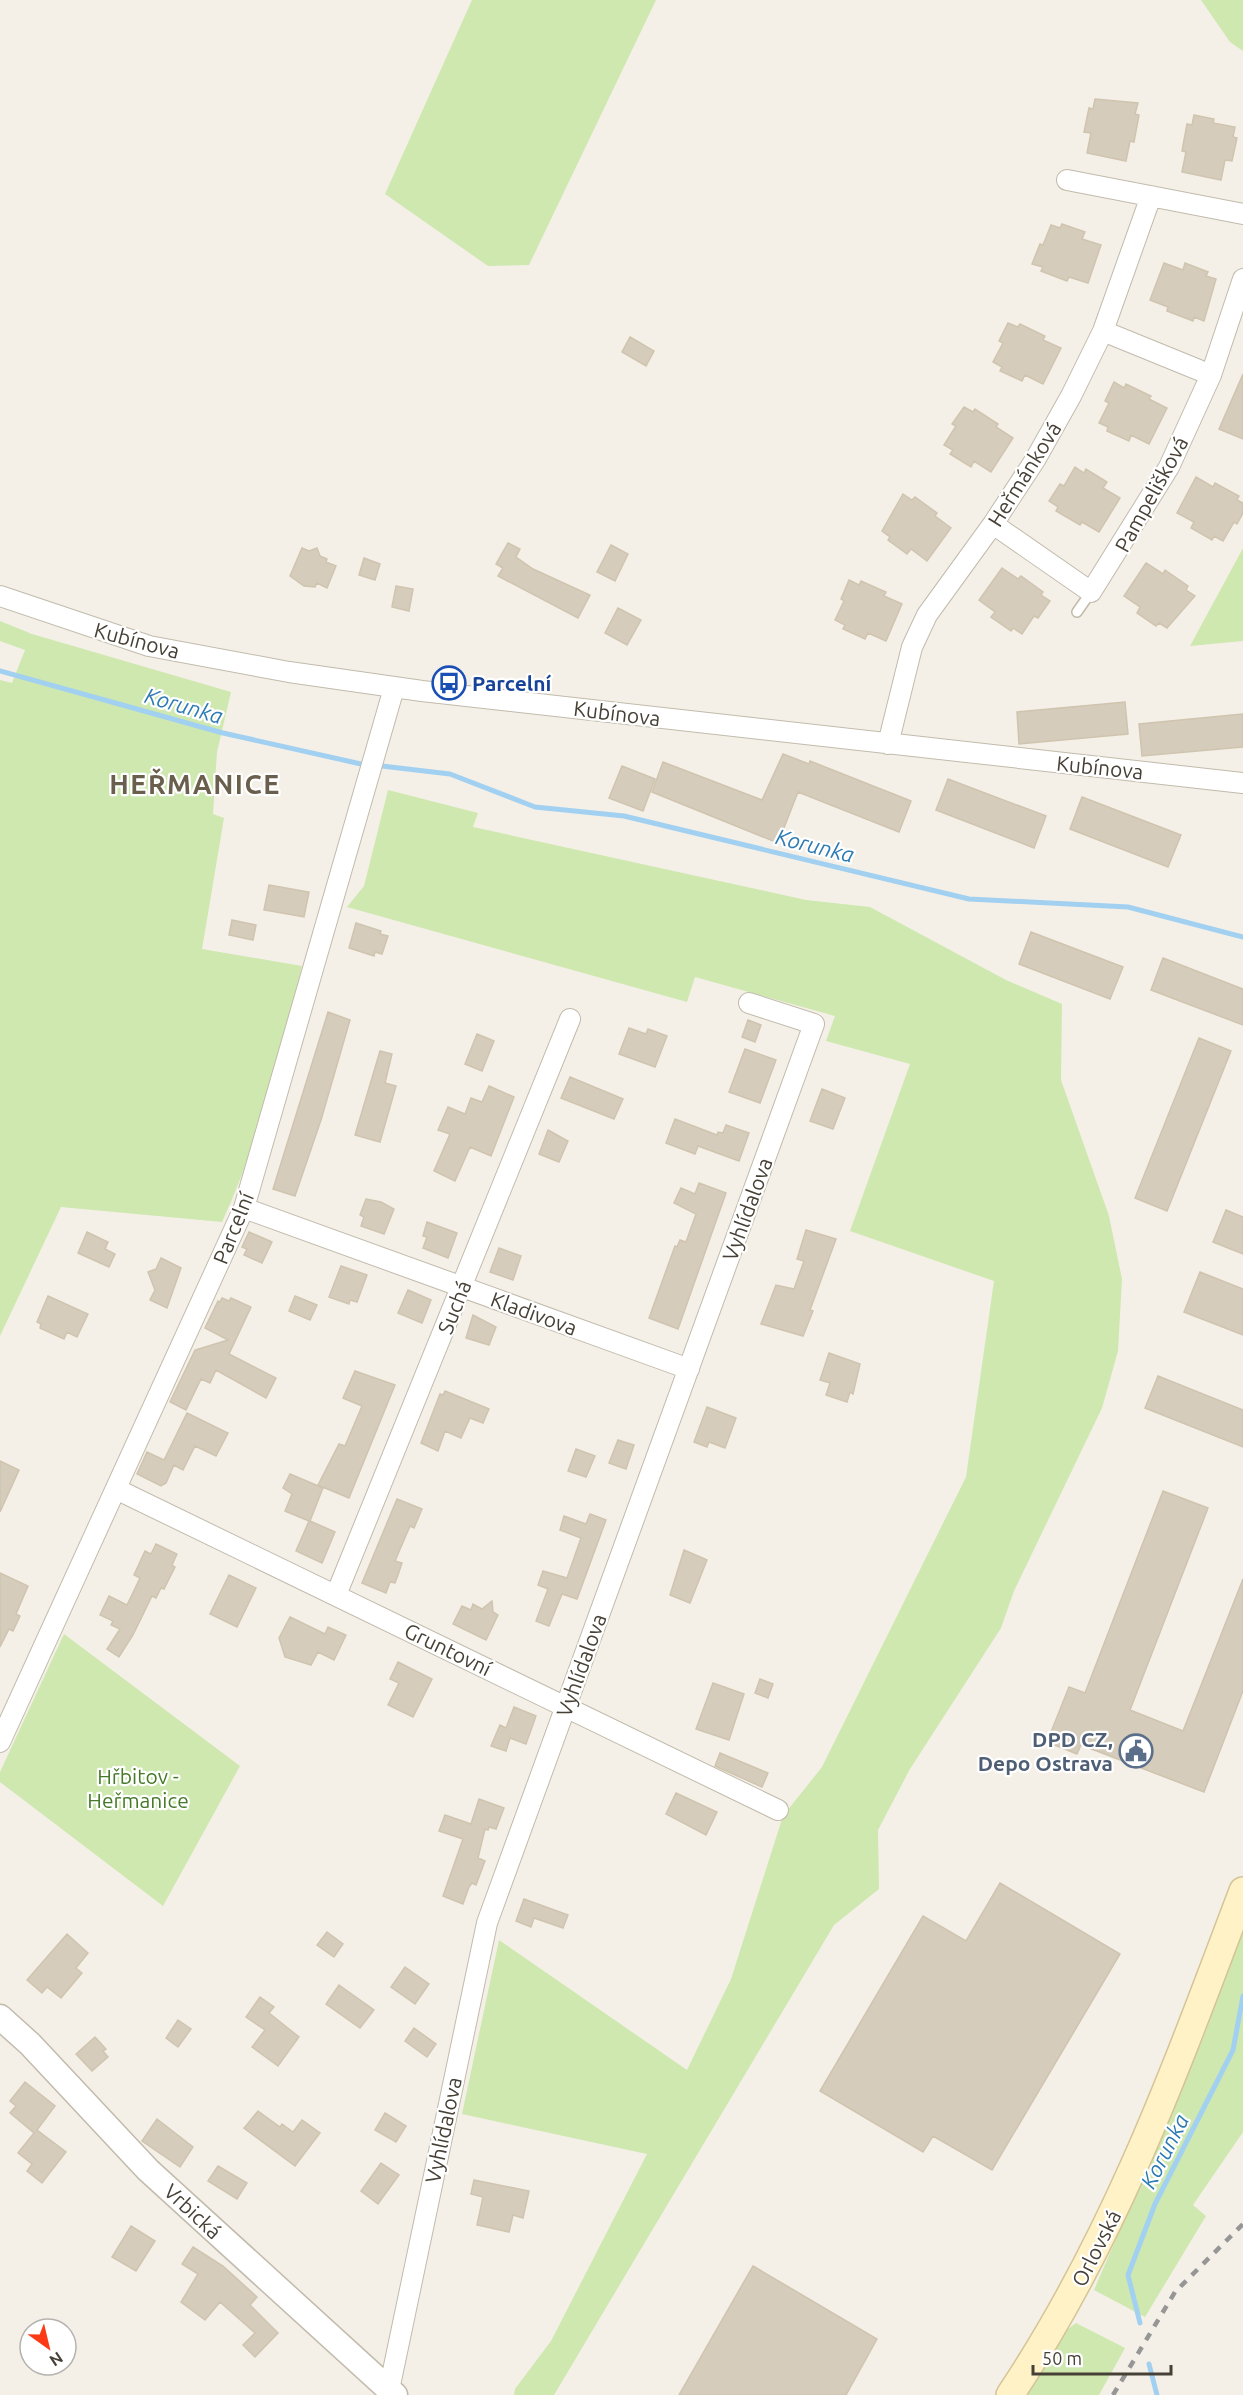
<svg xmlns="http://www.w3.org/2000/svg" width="1243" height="2395" font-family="Ubuntu,sans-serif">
	<rect width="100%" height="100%" fill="#f4f0e7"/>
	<path fill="#cee8af" d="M472 0H656L529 265 488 266 385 194Z
		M1201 0H1243V51L1230 42Z
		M1243 548V641L1190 646Z
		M0 621 32 634 231 692 217 752 213 814 224 818 202 949 302 966C280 1053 260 1140 222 1222L61 1207 0 1336V680L12 683 25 650 0 641Z
		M388 790 478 813 473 827 806 900 870 907 1006 980 1062 1004 1061 1080 1109 1216 1122 1279 1118 1351 1102 1408 1014 1591 1001 1628 910 1769 878 1830 879 1889 834 1925 554 2395H514L515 2389 551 2341 647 2154 462 2114 499 1940 687 2070 731 1979 783 1816 822 1767 966 1477 994 1281 850 1231 910 1064 826 1041 835 1016 695 977 687 1002 347 907 364 886Z
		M64 1634 240 1766 163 1906 0 1782V1772Z
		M1243 1924V2132L1193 2205 1206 2216 1145 2317 1094 2290 1205 2033Z
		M1076 2323 1125 2348 1099 2395H1024L1064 2332Z"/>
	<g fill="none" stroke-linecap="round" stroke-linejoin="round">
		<path stroke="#a2d0f1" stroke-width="5" d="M0 671 223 733 361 764
			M382 766 450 774 535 807 624 816 969 899 1128 907 1243 937
			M1140 2323 1128 2275 1155 2204 1233 2050 1243 1996
			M1149 2364 1157 2395"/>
	</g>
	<path fill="#d5ccbc" stroke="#d0c4af" stroke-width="1.5" d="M1095 99 1138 103 1135 114 1139 115 1134 142 1130 141 1126 161 1087 153 1091 133 1084 132 1089 108 1093 109Z
		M1194 115 1214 119 1213 123 1235 127 1233 137 1237 138 1232 161 1225 160 1221 180 1182 172 1186 152 1182 151 1187 124 1192 125Z
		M1062 224 1085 232 1082 239 1101 245 1088 283 1069 277 1067 281 1041 271 1043 267 1032 264 1040 244 1043 245 1051 225 1060 228Z
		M1164 263 1183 270 1185 263 1208 272 1206 276 1216 279 1204 321 1194 317 1193 321 1167 311 1168 307 1150 300Z
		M1008 323 1018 327 1020 324 1045 336 1043 340 1061 348 1043 384 1025 375 1022 381 1000 371 1002 367 993 362 1003 343 999 341Z
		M630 337 654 351 646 366 622 352Z
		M1243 374V439L1219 429Z
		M1114 382 1124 388 1126 384 1151 396 1149 399 1167 408 1149 444 1131 435 1129 441 1107 431 1108 427 1099 423 1109 403 1105 401Z
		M964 407 973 412 975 409 998 424 996 427 1013 438 991 472 974 461 971 467 950 454 953 450 944 445 956 426 952 424Z
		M1075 467 1084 473 1086 469 1107 482 1103 488 1120 498 1099 532 1082 522 1080 525 1056 511 1058 507 1049 501 1060 484 1064 486Z
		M1196 477 1213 487 1215 483 1239 496 1237 500 1243 503V513L1237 524 1234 522 1223 541 1214 536 1212 540 1191 528 1194 522 1177 513Z
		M903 494 912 500 915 497 937 513 935 516 951 528 927 561 911 549 907 554 888 540 890 537 882 531Z
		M508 543 520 549 516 557 533 569 590 595 578 618 498 576 503 568 496 564Z
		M611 545 628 554 615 581 597 572Z
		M302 548 309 551 317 548 320 556 327 559 326 562 336 566 327 588 317 583 315 587 304 586 290 576Z
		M364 558 380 564 375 580 359 575Z
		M1146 563 1163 574 1165 570 1188 586 1186 590 1195 596 1167 628 1159 623 1156 626 1137 613 1140 607 1124 596Z
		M1002 568 1018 579 1021 576 1043 592 1041 595 1050 601 1038 618 1034 616 1022 634 1013 628 1011 631 991 617 995 612 979 600Z
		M849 580 859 585 861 581 886 592 884 596 902 604 886 641 868 633 865 639 843 629 845 625 835 620 844 601 841 599Z
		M396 586 413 589 409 611 392 607Z
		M618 608 641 620 627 645 605 633Z
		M1125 702 1128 734 1019 744 1017 712Z
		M1243 714V747L1142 756 1139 724Z
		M783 754 809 764 810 761 911 801 899 832 798 792 778 843 652 792 663 762 762 800Z
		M622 766 655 779 643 811 609 798Z
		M948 779 1046 816 1034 848 936 810Z
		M1082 797 1181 835 1168 867 1070 829Z
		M269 885 309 892 304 917 264 910Z
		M232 920 256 925 253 940 229 935Z
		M356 923 381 931 380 934 388 936 382 954 375 952 374 956 349 948Z
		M1031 932 1123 967 1110 999 1019 964Z
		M1163 958 1243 989V1025L1151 990Z
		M328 1012 350 1020 321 1120 295 1196 273 1189Z
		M748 1020 761 1025 755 1042 742 1037Z
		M629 1028 646 1034 648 1029 667 1036 655 1067 619 1054Z
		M477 1034 494 1041 482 1071 465 1064Z
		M1199 1038 1231 1051 1167 1211 1135 1198Z
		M745 1049 776 1060 760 1103 729 1092Z
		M380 1051 392 1054 385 1083 396 1086 380 1142 355 1135Z
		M570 1077 623 1099 614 1119 561 1098Z
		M489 1086 514 1097 491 1156 470 1147 455 1181 434 1171 450 1134 438 1130 448 1107 465 1114 471 1098 482 1102Z
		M822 1089 845 1098 833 1129 810 1121Z
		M675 1119 717 1135 718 1132 723 1133 726 1125 749 1133 739 1161 698 1146 695 1154 666 1143Z
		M548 1130 568 1141 559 1162 539 1154Z
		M699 1183 726 1193 678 1329 649 1318 675 1246 677 1247 680 1240 686 1242 696 1214 674 1203 681 1188 695 1194Z
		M366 1199 381 1202 394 1209 384 1234 361 1226 364 1217 360 1215Z
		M1226 1210 1243 1217V1254L1213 1242Z
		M427 1222 457 1233 448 1258 423 1248 427 1237 423 1236Z
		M806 1230 836 1239 810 1310 813 1311 803 1336 761 1324 776 1285 794 1289 804 1261 797 1259Z
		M87 1232 108 1242 105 1249 115 1254 109 1267 78 1253Z
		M249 1232 272 1242 262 1263 244 1255 247 1249 242 1247Z
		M499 1248 521 1256 513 1280 490 1272Z
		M161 1258 181 1268 167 1308 150 1300 155 1290 148 1272 156 1269Z
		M341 1266 367 1275 357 1302 350 1300 349 1304 329 1297Z
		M1200 1272 1243 1289V1335L1184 1312Z
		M408 1290 431 1300 422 1323 398 1313Z
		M48 1296 88 1314 77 1337 67 1332 64 1339 40 1328 41 1324 37 1322Z
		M295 1296 317 1305 310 1320 289 1311Z
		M222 1298 229 1301 231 1298 251 1307 229 1354 276 1378 266 1398 216 1370 210 1383 201 1379 186 1410 170 1402 195 1350 228 1340 205 1328 218 1301 220 1302Z
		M473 1315 496 1327 489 1345 466 1338Z
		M829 1353 860 1364 853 1394 850 1392 847 1402 826 1395 830 1383 820 1380Z
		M355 1371 395 1385 349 1498 318 1485 339 1444 345 1446 362 1406 343 1398Z
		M1158 1376 1243 1410V1447L1145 1408Z
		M445 1391 489 1409 483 1423 470 1418 461 1438 445 1431 438 1451 421 1443 440 1394 443 1395Z
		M707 1407 736 1418 725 1448 709 1442 707 1447 694 1442Z
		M187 1413 228 1433 216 1456 195 1446 183 1470 174 1465 166 1483 161 1486 137 1474 147 1452 164 1460Z
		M618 1440 634 1445 626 1469 609 1463Z
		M576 1449 595 1456 586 1477 568 1471Z
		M0 1461 19 1470 0 1512Z
		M290 1474 323 1488 310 1521 335 1532 322 1563 296 1551 309 1521 285 1511 292 1494 283 1488Z
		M1163 1491 1208 1508 1130 1710 1183 1731 1243 1579V1691L1204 1792 1081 1745 1077 1754 1047 1742 1069 1687 1085 1693Z
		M397 1499 422 1509 414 1528 410 1526 395 1561 402 1563 398 1575 395 1583 390 1582 386 1593 362 1583Z
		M590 1514 606 1520 577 1599 562 1594 549 1626 536 1621 548 1589 538 1585 543 1571 567 1578 581 1538 560 1530 564 1516 586 1524Z
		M156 1544 177 1554 172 1565 175 1567 164 1589 161 1588 156 1598 152 1596 133 1635 119 1657 107 1649 120 1629 111 1625 113 1621 100 1615 109 1596 127 1605 140 1578 134 1575 145 1551 151 1554Z
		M684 1550 707 1560 690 1603 670 1595Z
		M0 1573 28 1586 16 1614 20 1616 13 1631 9 1629 0 1647Z
		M229 1575 256 1588 237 1627 210 1614Z
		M492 1601 493 1612 498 1615 486 1640 453 1624 462 1606 471 1610 473 1604 482 1609Z
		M290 1617 325 1634 328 1627 346 1635 334 1660 318 1652 311 1665 285 1657 279 1638Z
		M398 1662 432 1679 413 1717 388 1705 399 1683 390 1679Z
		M760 1679 773 1684 768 1698 755 1693Z
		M713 1683 744 1694 729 1740 696 1729Z
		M514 1707 536 1716 526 1744 510 1738 506 1751 491 1746 500 1725 506 1728Z
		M720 1753 768 1773 762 1787 715 1766Z
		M676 1793 717 1812 706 1835 666 1814Z
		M479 1799 504 1808 496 1829 489 1827 488 1830 485 1829 478 1858 485 1861 476 1885 472 1883 469 1887 463 1904 443 1896 463 1839 439 1831 445 1815 471 1824Z
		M1000 1883 1120 1954 992 2170 933 2136 923 2152 820 2091 923 1916 966 1941Z
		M524 1899 568 1915 563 1928 534 1918 531 1927 516 1921Z
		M327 1932 343 1944 334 1957 317 1945Z
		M67 1934 88 1953 76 1968 82 1973 61 1998 47 1987 42 1993 27 1980Z
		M405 1967 429 1984 415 2004 391 1987Z
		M339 1985 374 2010 360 2028 326 2004Z
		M260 1997 274 2007 269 2013 299 2037 278 2066 252 2047 265 2030 246 2017Z
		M178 2020 191 2029 178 2047 166 2038Z
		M414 2028 436 2044 427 2057 405 2041Z
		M95 2037 106 2049 103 2051 108 2057 92 2071 76 2054Z
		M25 2082 55 2106 37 2130 66 2152 42 2183 27 2171 32 2164 18 2153 34 2133 10 2113 16 2106 10 2101Z
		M258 2111 280 2127 282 2124 293 2132 302 2120 320 2133 295 2166 244 2128Z
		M385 2113 406 2126 396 2142 375 2130Z
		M157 2119 193 2147 180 2167 142 2141Z
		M381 2163 399 2175 378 2204 361 2191Z
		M218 2166 247 2183 237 2199 208 2181Z
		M474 2180 529 2191 523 2218 513 2215 509 2232 477 2225 483 2197 471 2194Z
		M131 2226 155 2241 136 2271 112 2257Z
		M193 2247 223 2266 257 2297 250 2305 278 2333 255 2357 243 2345 255 2333 220 2302 205 2320 181 2302 198 2274 182 2264Z
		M753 2266 877 2339 846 2395H679Z"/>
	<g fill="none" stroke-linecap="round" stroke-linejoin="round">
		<g stroke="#c2bbac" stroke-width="12">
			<path id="service" d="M1077 612 1091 592"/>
		</g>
		<g stroke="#c2bbac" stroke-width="22">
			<path id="minor" d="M1067 180 1243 214
				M1103 331 1211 375
				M993 524 1091 592 1169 467 1211 375 1243 279
				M0 596 149 646 289 672 422 691 1243 783
				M888 744 912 647 927 615 993 524 1035 460 1071 396 1103 331 1151 196
				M244 1208 689 1369
				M116 1489 778 1810
				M336 1595 570 1019
				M0 1742 244 1208 394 688
				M389 2390 487 1923 814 1024 749 1003"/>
		</g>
		<g stroke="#c2bbac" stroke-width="27">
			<path id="tertiary" d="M0 2017 30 2044 148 2170 395 2395"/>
		</g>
		<g stroke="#d4c496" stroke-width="30">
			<path id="secondary" d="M1010 2395C1116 2236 1176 2068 1243 1891"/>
		</g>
		<use href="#service" stroke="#fff" stroke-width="9"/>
		<use href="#minor" stroke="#fff" stroke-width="20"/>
		<use href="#tertiary" stroke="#fff" stroke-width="24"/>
		<use href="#secondary" stroke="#fff2c6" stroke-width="27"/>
		<path stroke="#969696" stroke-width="4.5" stroke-dasharray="8 8" stroke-linecap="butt" d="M1113 2395 1175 2292 1243 2224"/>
	</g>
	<defs>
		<g id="bus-ring" transform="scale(1.725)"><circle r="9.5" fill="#fff" stroke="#1a4fb4" stroke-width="1.5"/><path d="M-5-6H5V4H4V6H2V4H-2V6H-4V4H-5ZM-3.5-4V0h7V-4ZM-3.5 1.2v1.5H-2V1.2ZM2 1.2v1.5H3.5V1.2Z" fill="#1a4fb4"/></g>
		<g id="civic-ring" transform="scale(1.725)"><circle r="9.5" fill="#fff" stroke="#5c6f8a" stroke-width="1.5"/><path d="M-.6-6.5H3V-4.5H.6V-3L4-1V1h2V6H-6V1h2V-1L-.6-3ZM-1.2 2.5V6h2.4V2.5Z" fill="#5c6f8a"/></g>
	</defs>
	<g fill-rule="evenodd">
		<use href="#bus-ring" x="449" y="683"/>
		<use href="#civic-ring" x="1136" y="1751"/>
	</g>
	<g text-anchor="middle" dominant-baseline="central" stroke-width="4.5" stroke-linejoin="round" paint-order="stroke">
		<g font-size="21" fill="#474036" stroke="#fff">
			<text transform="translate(1024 474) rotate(-58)">Heřmánková</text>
			<text transform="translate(1151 494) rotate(-61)">Pampelišková</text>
			<text transform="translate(137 640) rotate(15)">Kubínova</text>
			<text transform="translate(617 713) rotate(7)">Kubínova</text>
			<text transform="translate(1100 767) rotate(6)">Kubínova</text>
			<text transform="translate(747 1209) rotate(-70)">Vyhlídalova</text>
			<text transform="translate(233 1228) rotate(-68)">Parcelní</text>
			<text transform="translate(454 1307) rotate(-68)">Suchá</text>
			<text transform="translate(534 1313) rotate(20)">Kladivova</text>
			<text transform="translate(448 1649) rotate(26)">Gruntovní</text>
			<text transform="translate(581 1665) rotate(-70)">Vyhlídalova</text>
			<text transform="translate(443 2130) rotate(-78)">Vyhlídalova</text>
			<text transform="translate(193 2211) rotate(43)">Vrbická</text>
			<text transform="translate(1096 2248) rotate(-63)">Orlovská</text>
		</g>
		<g font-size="21" font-weight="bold" fill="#164399" stroke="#fff" text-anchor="start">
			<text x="472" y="683">Parcelní</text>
		</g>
		<g font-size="21" font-weight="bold" fill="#4e5e75" stroke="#fff" text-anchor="end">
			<text x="1113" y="1739">DPD CZ,<tspan x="1113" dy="24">Depo Ostrava</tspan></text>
		</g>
		<g font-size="21" fill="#467928" stroke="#fff">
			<text x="138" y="1776">Hřbitov -<tspan x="138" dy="24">Heřmanice</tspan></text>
		</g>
		<g font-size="22" font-style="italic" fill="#2d7ab4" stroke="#fff">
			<text transform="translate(184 705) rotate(16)">Korunka</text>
			<text transform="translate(815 845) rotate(14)">Korunka</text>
			<text transform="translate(1164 2151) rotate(-63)">Korunka</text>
		</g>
		<g font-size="27" font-weight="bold" letter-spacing="1.5" fill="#6a5e4d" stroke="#fff">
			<text x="195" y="784">HEŘMANICE</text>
		</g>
	</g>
	<g transform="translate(48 2347) rotate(146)"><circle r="28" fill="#ffffff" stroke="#b5b3af" stroke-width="1.5"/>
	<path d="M0-4.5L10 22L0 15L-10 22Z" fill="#fc3a15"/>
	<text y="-9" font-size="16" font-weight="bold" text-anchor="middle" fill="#474036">N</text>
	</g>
	<path d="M1033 2365v9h138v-9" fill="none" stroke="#474036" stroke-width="3"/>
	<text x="1042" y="2365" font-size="18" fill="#474036" stroke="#ffffff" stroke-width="4.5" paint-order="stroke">50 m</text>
</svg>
